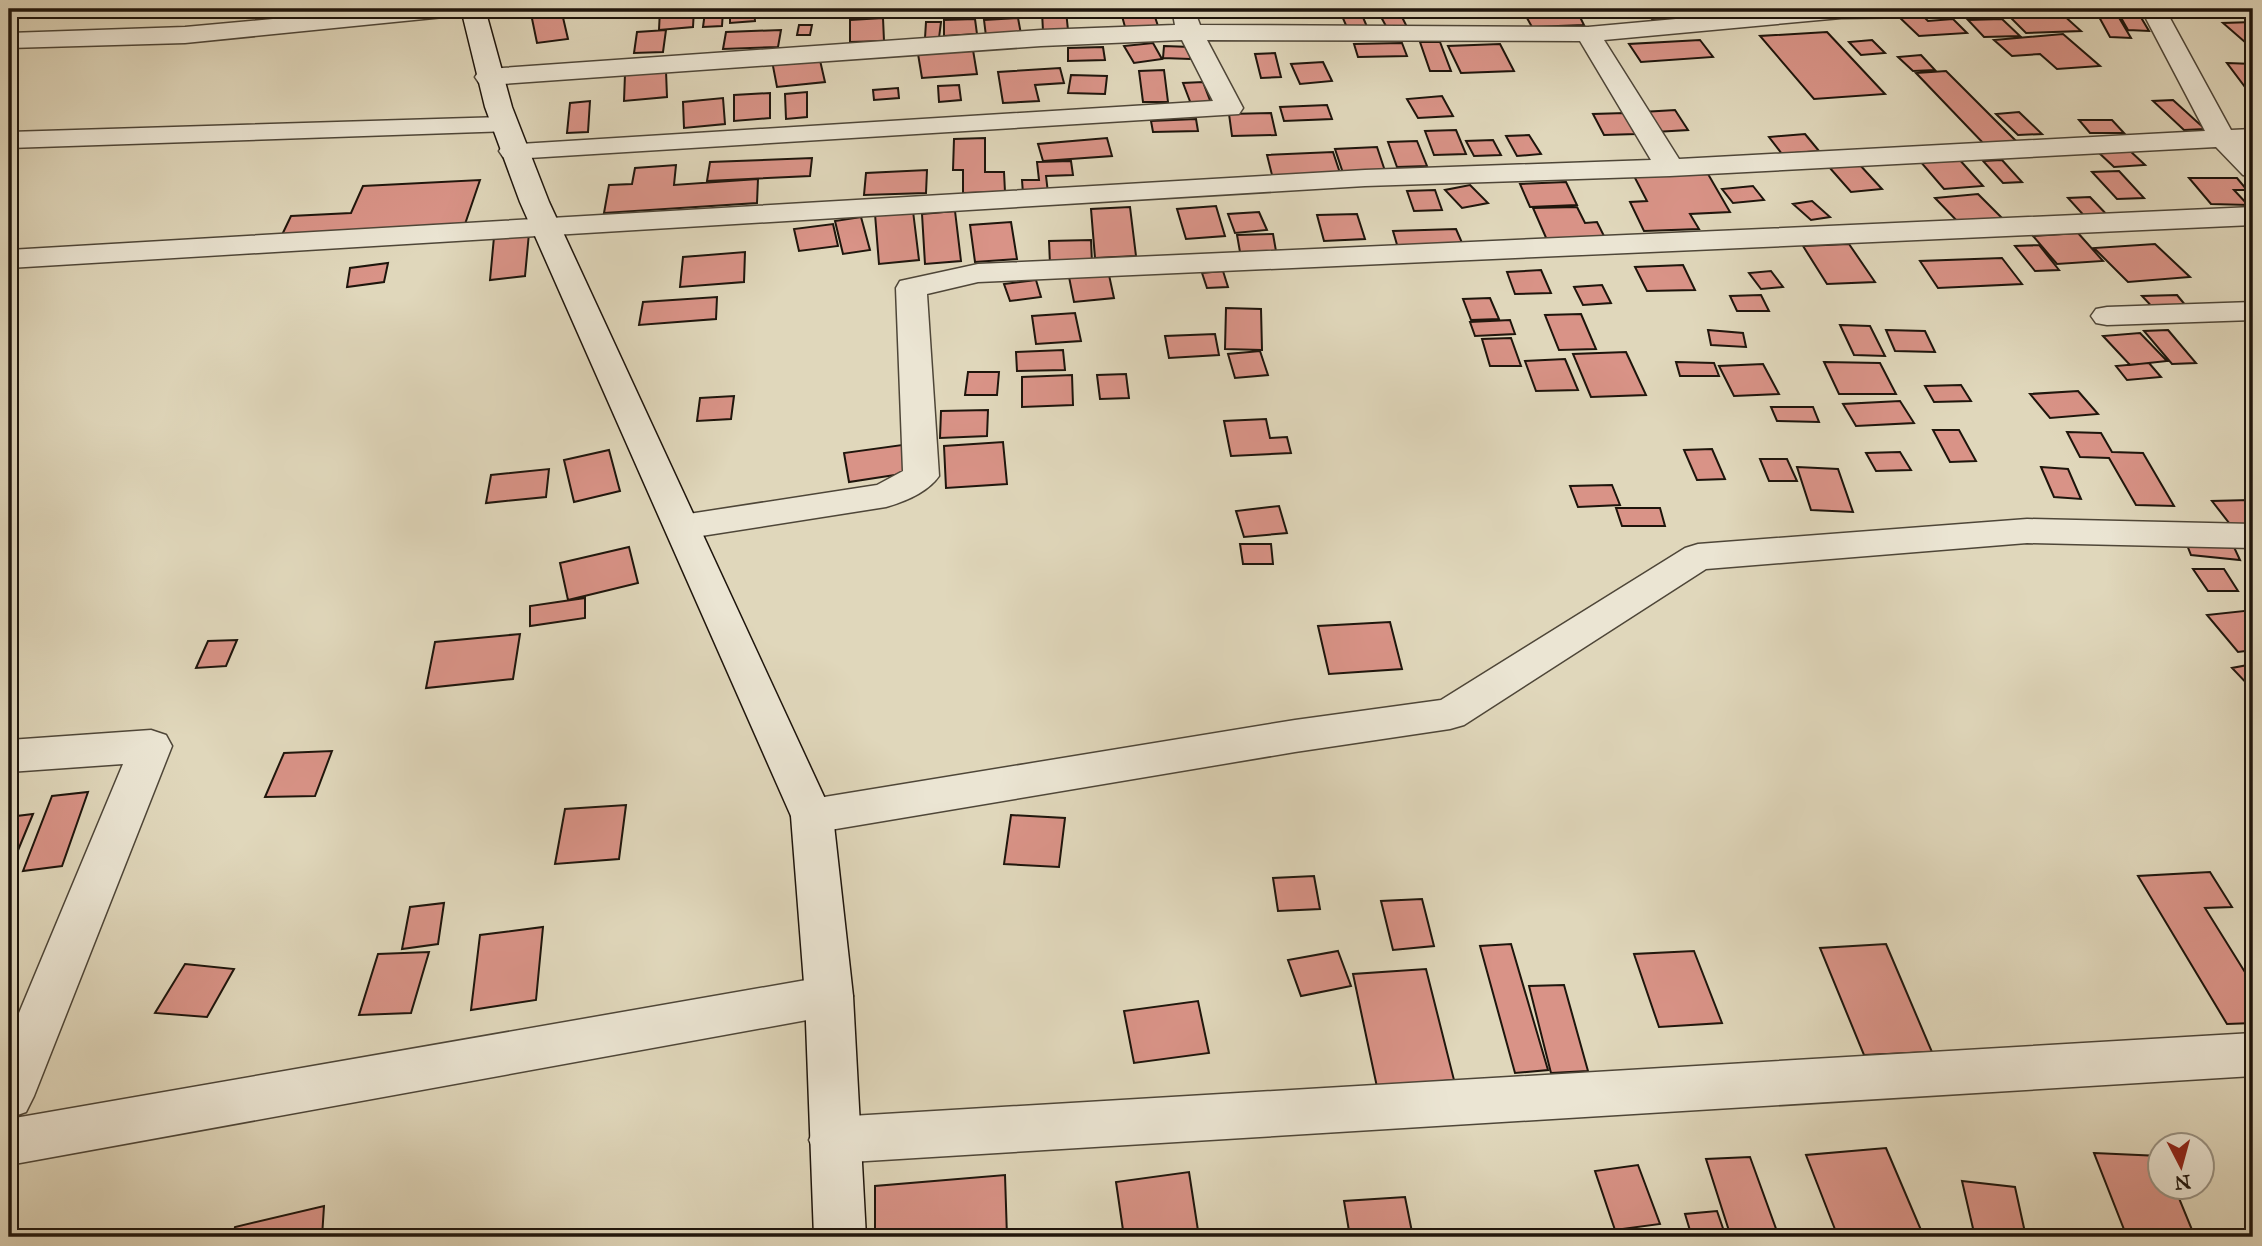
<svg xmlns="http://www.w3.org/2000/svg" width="2262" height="1246" font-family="'IM FELL Great Primer',serif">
	<rect width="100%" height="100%" fill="#e0d7bb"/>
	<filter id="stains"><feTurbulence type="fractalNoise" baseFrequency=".00286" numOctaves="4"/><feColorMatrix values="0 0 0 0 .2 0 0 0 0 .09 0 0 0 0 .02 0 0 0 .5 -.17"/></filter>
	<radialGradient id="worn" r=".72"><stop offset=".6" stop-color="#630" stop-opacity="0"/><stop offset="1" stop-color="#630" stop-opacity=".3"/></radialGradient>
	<path fill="#d99387" stroke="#1e150c" stroke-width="2" d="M530 9H561L568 39 537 43Z
		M660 9H694L693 27 659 30Z
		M797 9H813L814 16 798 18Z
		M1522 9 1577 11 1584 25 1532 27Z
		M1643 9H1693L1699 16 1652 19Z
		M2116 9H2136L2149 31 2128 30Z
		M754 10 755 21 730 23V12Z
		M723 11 722 26 703 27 705 12Z
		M1066 11 1068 30 1043 31 1042 12Z
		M1400 13 1407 27 1387 28 1380 15Z
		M1920 13 1928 21 1953 19 1967 33 1919 36 1897 15Z
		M2061 13 2081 31 2026 33 2008 15Z
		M1154 14 1158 26 1125 27 1122 16Z
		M1362 15 1368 29 1348 30 1342 16Z
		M2098 15 2118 16 2131 38 2110 37Z
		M883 18 884 41 850 42V20Z
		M1018 18 1021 34 986 36 984 20Z
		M975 19 977 34 944 36V20Z
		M2002 19 2020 36 1984 37 1968 20Z
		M926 22H941L939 38H925Z
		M2253 22V49L2223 23Z
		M799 25H812L810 35H797Z
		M666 30 663 52 634 53 637 32Z
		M781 30 778 47 723 49 726 32Z
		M1827 32 1885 94 1814 99 1760 36Z
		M2063 34 2100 66 2057 69 2040 54 2012 56 1994 40Z
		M1700 40 1713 57 1641 62 1629 44Z
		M1872 40 1885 53 1861 55 1849 42Z
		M1420 42H1440L1451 71H1430Z
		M1153 43 1162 59 1134 63 1124 46Z
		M1402 43 1407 56 1358 57 1354 44Z
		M1500 44 1514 71 1461 73 1448 46Z
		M1164 46 1191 47 1190 59 1163 58Z
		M1103 47 1105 60 1068 61V48Z
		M973 50 977 74 922 78 918 54Z
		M1275 53 1281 77 1261 78 1255 54Z
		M1921 55 1935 70 1913 71 1898 57Z
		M819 56 825 82 777 87 772 61Z
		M1323 62 1332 81 1300 84 1291 64Z
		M2227 63 2253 64V87H2245Z
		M1060 68 1064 83 1035 85 1039 101 1003 103 998 72Z
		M1164 70 1168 102H1143L1139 71Z
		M666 71 667 97 624 101 625 74Z
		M1946 71 2017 142 1984 144 1916 73Z
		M1071 75 1107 76 1105 94 1068 93Z
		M1203 82 1211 103 1191 104 1183 83Z
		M959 85 961 100 939 102 938 86Z
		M898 88 899 98 874 100 873 90Z
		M807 92V117L786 119 785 94Z
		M770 93V118L734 121V95Z
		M1442 96 1453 116 1418 118 1407 99Z
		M723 98 725 124 684 128 683 102Z
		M2173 100 2205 129 2184 130 2153 101Z
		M590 101 588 132 567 133 570 103Z
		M1327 105 1332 119 1284 121 1280 107Z
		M1675 110 1688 130 1655 132 1643 112Z
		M2019 112 2042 134 2018 135 1996 114Z
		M1271 113 1276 135 1232 136 1229 114Z
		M1625 113 1636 134 1604 135 1593 114Z
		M1196 119 1198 131 1153 132 1151 121Z
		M2079 120H2112L2124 133H2090Z
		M1456 130 1466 154 1434 155 1425 131Z
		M1805 134 1819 151 1782 154 1769 137Z
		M1529 135 1541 154 1517 156 1506 136Z
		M985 138V172H1004L1005 192 963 193V170H953L954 139Z
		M1107 138 1112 156 1043 161 1038 144Z
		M1493 140 1501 155 1474 156 1466 141Z
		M1417 141 1427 166 1397 167 1388 142Z
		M1377 147 1386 174 1344 176 1335 149Z
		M2128 149 2145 165 2114 167 2097 151Z
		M1333 152 1341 176 1273 179 1267 155Z
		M812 158 810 176 707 181 710 162Z
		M1958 158 1983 186 1944 189 1919 160Z
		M2002 160 2022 182 2003 183 1983 161Z
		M1071 161 1073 175 1046 176 1048 193 1023 194 1022 180H1039L1037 162Z
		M1859 164 1882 189 1851 192 1829 167Z
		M676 165 674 185 758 179 757 203 604 213 609 185 632 184 635 168Z
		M927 170 926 193 864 195 866 173Z
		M2119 171 2144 198 2117 199 2092 172Z
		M1708 174 1730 212 1690 214 1699 229 1644 231 1630 202 1647 201 1634 176Z
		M2189 178H2237L2247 190H2234L2248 205 2211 204Z
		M480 180 464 227 281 237 291 216 351 213 363 186Z
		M1566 182 1577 205 1530 207 1520 184Z
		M1470 185 1488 203 1462 208 1445 190Z
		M1753 186 1764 200 1733 203 1722 189Z
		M1435 190 1442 210 1414 211 1407 191Z
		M1978 194 2002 218 1958 222 1935 198Z
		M2090 197 2110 218 2088 220 2068 198Z
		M1812 201 1830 217 1811 220 1793 204Z
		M1216 206 1225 236 1186 239 1177 209Z
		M1130 207 1136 256 1095 258 1091 209Z
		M1577 207 1585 223 1597 222 1605 238 1547 240 1533 208Z
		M913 211 919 260 879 264 875 214Z
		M955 211 961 261 925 264 922 214Z
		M1259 212 1267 230 1235 233 1228 214Z
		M1357 214 1365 239 1324 241 1317 215Z
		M861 217 870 250 843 254 835 221Z
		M1011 222 1017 259 975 262 970 225Z
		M833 224 838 246 799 251 794 229Z
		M1456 229 1463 245 1398 248 1393 231Z
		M529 233 525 276 490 280 494 237Z
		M2078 233 2103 261 2057 264 2033 236Z
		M1273 234 1276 251 1240 252 1237 235Z
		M1091 240 1092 263 1050 264 1049 241Z
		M1849 244 1875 282 1827 284 1803 246Z
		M2155 244 2190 277 2128 282 2094 248Z
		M2039 245 2059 270 2035 271 2015 246Z
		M745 252 744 282 680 287 683 257Z
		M2002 258 2022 284 1938 288 1920 261Z
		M388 263 384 282 347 287 350 268Z
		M1683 265 1695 290 1647 291 1635 267Z
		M1541 270 1551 293 1515 294 1507 272Z
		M1223 271 1228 287 1207 288 1202 273Z
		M1771 271 1783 287 1761 289 1749 273Z
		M1109 275 1114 298 1074 302 1069 277Z
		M1036 280 1041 297 1010 301 1004 284Z
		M1602 285 1611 303 1583 305 1574 287Z
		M1761 295 1769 311H1737L1730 296Z
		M2177 295 2191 312H2157L2142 296Z
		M717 297 716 319 639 325 643 302Z
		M1490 298 1499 319 1471 320 1463 299Z
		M1226 308 1261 309 1262 350 1225 349Z
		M1075 313 1081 341 1036 344 1032 316Z
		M1581 314 1596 349 1559 350 1545 315Z
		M1510 320 1515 334 1475 336 1470 322Z
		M1840 325 1870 326 1885 356 1854 355Z
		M1708 330 1743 333 1746 347 1711 345Z
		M1886 330 1925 331 1935 352 1895 351Z
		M2168 330 2196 363 2172 364 2144 331Z
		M2140 333 2167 361 2130 365 2103 336Z
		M1215 334 1219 355 1169 358 1165 336Z
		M1511 338 1521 366H1490L1482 339Z
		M1063 350 1065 370 1017 371 1016 352Z
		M1260 351 1268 375 1235 378 1228 354Z
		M1626 352 1646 395 1591 397 1573 354Z
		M1565 359 1578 390 1536 391 1525 361Z
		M1676 362 1714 363 1719 376H1680Z
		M1824 362 1880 363 1896 394H1839Z
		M2149 363 2161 377 2127 380 2116 366Z
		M1763 364 1779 394 1734 396 1719 366Z
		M968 372H999L997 395H965Z
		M1126 374 1129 398 1100 399 1097 375Z
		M1072 375 1073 405 1022 407V377Z
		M1961 385 1971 401 1934 402 1925 386Z
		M2078 391 2098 414 2050 418 2030 394Z
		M734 396 731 419 697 421 700 398Z
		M1900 401 1914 423 1856 426 1843 404Z
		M1771 407H1813L1819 422 1777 421Z
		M988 410 987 436 940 438 941 411Z
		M1266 419 1270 438 1287 437 1291 453 1231 456 1224 421Z
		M1933 430H1959L1976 461 1950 462Z
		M2067 432 2101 433 2112 452 2143 453 2174 506 2136 505 2109 458 2080 457Z
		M1003 442 1007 484 946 488 944 446Z
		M902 445 908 473 849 482 844 453Z
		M1712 449 1725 479 1697 480 1684 450Z
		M609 450 620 491 574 502 564 460Z
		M1900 452 1911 470 1876 471 1866 453Z
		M1760 459H1787L1797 481H1769Z
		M1797 467 1838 469 1853 512 1811 510Z
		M2041 467 2068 469 2081 499 2054 497Z
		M549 469 546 497 486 503 491 475Z
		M1612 485 1620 505 1578 507 1570 486Z
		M2250 500 2253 504V528H2233L2212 501Z
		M1279 506 1287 533 1244 537 1236 511Z
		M1616 508H1660L1665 526H1622Z
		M2185 540 2233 545 2240 560 2191 555Z
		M1240 544H1271L1273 564H1243Z
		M629 547 638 583 568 600 560 563Z
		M2193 569H2224L2238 591H2208Z
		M585 598V618L530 626V606Z
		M2253 610V650L2238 652 2207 615Z
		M1390 622 1402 669 1329 674 1318 626Z
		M520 634 513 679 426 688 435 642Z
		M237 640 226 666 196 668 208 641Z
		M2253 664V690L2232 668Z
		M332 751 315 796 265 797 284 753Z
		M88 792 62 866 23 871 52 796Z
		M626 805 619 859 555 864 565 809Z
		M33 814 9 872V817Z
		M1011 815 1065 818 1059 867 1004 864Z
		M2210 872 2232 907 2205 908 2253 985V1023L2227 1024 2138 876Z
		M1314 876 1320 909 1278 911 1273 878Z
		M1422 899 1434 946 1393 950 1381 901Z
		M444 903 438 944 402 949 410 907Z
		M543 927 536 1000 471 1010 480 935Z
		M1511 944 1548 1070 1515 1073 1480 946Z
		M1886 944 1932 1052 1864 1055 1820 948Z
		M1338 951 1351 986 1301 996 1288 960Z
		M1694 951 1722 1023 1659 1027 1634 954Z
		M429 952 411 1013 359 1015 378 954Z
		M185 964 234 969 207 1017 155 1013Z
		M1426 969 1454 1080 1377 1087 1353 974Z
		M1564 985 1588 1071 1551 1073 1529 986Z
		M1198 1001 1209 1053 1134 1063 1124 1011Z
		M1886 1148 1924 1237H1838L1806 1155Z
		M2094 1153 2160 1156V1186H2174L2195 1237H2127Z
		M1750 1157 1779 1237H1731L1706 1159Z
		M1638 1165 1660 1224 1615 1230 1595 1171Z
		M1189 1172 1199 1237H1124L1116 1182Z
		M1005 1175 1007 1237H875V1186Z
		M1962 1181 2015 1187 2026 1237H1975Z
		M1405 1197 1413 1237H1350L1344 1201Z
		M324 1206 322 1237H233L235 1227Z
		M1717 1211 1726 1237H1692L1685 1214Z"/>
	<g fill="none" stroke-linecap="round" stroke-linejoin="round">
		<g stroke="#4e4638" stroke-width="3">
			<path id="street" d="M380 9H466L463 14 454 16 185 43 9 48V33L185 27Z
				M1172 9H1194L1200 25 1588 27 1785 9H2029L2026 14 2017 16 1841 18 1604 40 1679 159 2205 131 2141 9H2165L2231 130 2253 129V145L2245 146 2253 153V177L2243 175 2216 147 1670 176 1365 186 9 268V250L1365 170 1651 160 1580 41 1207 40 1243 108 1239 114 513 159 503 157 499 151 503 145 1213 101 1182 40 1041 46 488 85 479 83 475 77 479 71 488 69 1041 30 1175 25Z
				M503 117 513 119 517 125 513 131 9 148V132Z
				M2253 207V225L978 282 927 294 939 476C928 492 904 502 886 507L682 539 669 536 664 527 669 518 682 515 877 485 903 471 896 288 900 281 978 264Z
				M2253 302V320L2107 325 2096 323 2091 316 2096 309 2107 307Z
				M2027 519 2253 524V548L2027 543 1706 569 1464 725 1450 729 1295 752 812 833 797 828 791 816 797 804 812 799 1295 720 1441 700 1685 548 1698 544Z
				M151 730 166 735 172 746 34 1096 26 1112 9 1118V1037L123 764 9 772V740Z
				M829 976 846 982 853 996 846 1010 829 1016 9 1165V1119Z
				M2253 1033V1076L834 1163 816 1156 809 1140 816 1124 834 1117Z"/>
		</g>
		<g stroke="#1e150c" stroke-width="3">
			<path id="secondary" d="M461 9H485L512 107 549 202 833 816 853 996 866 1237H814L805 996 791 816 520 202 485 107Z"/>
		</g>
		<use href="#street" fill="#ebe5d3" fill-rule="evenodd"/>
		<use href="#secondary" fill="#ebe5d3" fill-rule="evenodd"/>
	</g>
	<rect width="2262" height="1246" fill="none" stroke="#e0d7bb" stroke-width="35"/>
	<rect x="10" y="10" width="2241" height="1225" fill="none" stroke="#1e150c" stroke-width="3.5"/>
	<rect x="18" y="18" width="2227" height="1211" fill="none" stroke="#1e150c" stroke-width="2"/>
	<g transform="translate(2181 1166) rotate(174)"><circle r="33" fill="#ebe5d3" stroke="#999283" stroke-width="2"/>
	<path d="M0-5L12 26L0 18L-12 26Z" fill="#8f2418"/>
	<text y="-10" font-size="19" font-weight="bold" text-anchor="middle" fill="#1e150c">N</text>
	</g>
	<rect width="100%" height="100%" filter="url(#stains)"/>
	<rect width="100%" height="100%" fill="url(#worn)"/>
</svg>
